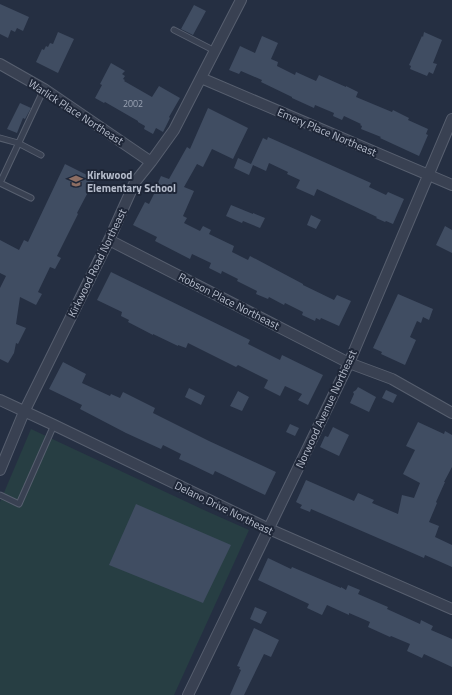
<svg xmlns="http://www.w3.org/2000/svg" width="452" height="695" font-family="'Titillium Web',sans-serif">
	<rect width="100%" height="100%" fill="#252f42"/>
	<path fill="#273e43" d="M31 429 204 510 249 530 174 695H0V502Z"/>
	<path fill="#404d62" d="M0 4 29 17 23 31 17 28 15 32 11 30 8 38 0 34Z
		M194 5 206 11 193 35 181 29Z
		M58 32 74 39 58 73 36 62 42 49 44 50 46 46 48 47 50 43 53 44Z
		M424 32 442 40 433 63 437 64 433 74 429 72 427 76 410 69 411 66 409 65 422 36 423 37Z
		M262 36 278 43 271 59 278 62 277 66 295 75 296 72 316 81 319 75 346 87V86L358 92 356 97 392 112 393 110 409 118 408 120 428 129 426 134 428 135 419 156 380 138 381 137 361 129 362 126 360 125 361 124 344 116 342 120 333 116 334 113 315 105 314 108 292 98V97L261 82 262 80 241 71 239 74 229 70 240 46 255 53Z
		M111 63 125 71 122 74 125 76 123 79 125 80 124 81 152 97 159 86 180 98 169 117 170 118 163 132 156 128 153 134 144 129 145 126 138 122V121L105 102 104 103 95 98 102 85 100 84Z
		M20 103 31 108 25 119 23 118 17 133 7 129Z
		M208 108 248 128 233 159 212 149 203 167 197 164 184 187 194 191 183 216 187 218 184 223 200 231 203 226 211 230 209 234 234 246 232 252 248 260 250 256 303 284V285L334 300 337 295 351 301 339 326 321 318 320 320 316 318 315 321 302 315 303 312 285 303 284 305 269 297 268 299 256 294 257 291 237 281 238 279 222 271 221 274 209 268 211 263 192 254 190 259 155 241 157 237 133 225 145 202 149 204 157 188 156 187 161 176 169 179 187 147 190 149Z
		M268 137 371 183 369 187 386 195 388 192 404 199 393 224 386 221 385 222 376 218 377 217 317 189 314 196 296 188 300 180 287 174 288 172 269 163 266 171 253 165 249 175 234 168 238 158 251 164 263 138 267 140Z
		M65 164 95 179 77 213 78 214 57 256 61 258 55 269 50 267 38 292 42 294 36 305 20 297 16 324 26 328 18 344 16 343 14 353 8 363 0 359V288L6 276 0 273V240L19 250 24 240 28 242Z
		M231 205 253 214V213L265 218 260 228 243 221 242 223 226 216Z
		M311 215 321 220 316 229 307 225Z
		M445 226 452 230V253L436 245Z
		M111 272 250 340 248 344 280 360 282 355 323 375 308 405 298 400 302 394 285 386 280 396 264 388 268 380 238 365 236 367 188 343 186 348 178 345V346L153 334V335L128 322 129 320 121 316 122 312 97 300Z
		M398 294 433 309 429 320 423 317 421 323 417 321 410 337 416 340 405 365 381 354 382 352 373 348Z
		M63 362 86 374 82 383 110 396 111 394 120 398 123 392 155 408 153 413 209 441 276 472 265 495 215 471 213 475 188 463 179 459 181 454 163 445 161 449 126 433 80 409 82 405 49 389Z
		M358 387 376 397 369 412 350 403 354 394 353 392 356 390Z
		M189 388 205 396 201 405 185 397Z
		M386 390 397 395 393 403 382 398Z
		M238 391 249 397 242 411 230 406Z
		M418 422 444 434 445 431 452 435V467L444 482H445L436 502 437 503 429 522 439 526 435 537 452 545V567L425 555 424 558 408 551 311 509 310 512 300 508 302 505 296 502 306 480 354 501 358 493 374 500 372 503 398 514 402 495 414 498 420 483 403 474 415 450 406 446Z
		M290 424 299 428 295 436 286 432Z
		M333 427 349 435 339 456 320 447 325 436 328 437Z
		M136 504 231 545 203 603 109 565Z
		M268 558 291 569 292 567 341 588V587L346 590 348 585 360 590 358 594 388 607 387 609 420 624 421 620 433 626 431 630 452 639V667L424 654 422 658 407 651 410 644 391 636 390 637 368 627 370 622 349 613V615L327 605 322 615 307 608 309 604 258 580Z
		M255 607 267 612 261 624 250 619Z
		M254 628 279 640 271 657 264 654 244 695H230L241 670 239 669 240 667 237 666Z"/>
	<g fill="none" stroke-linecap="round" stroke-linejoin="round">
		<g stroke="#575f6f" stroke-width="7">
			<path id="lane" d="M174 30 215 51
				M0 138 18 143 41 155
				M0 183 44 89
				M0 183 31 198
				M0 495 19 504 54 425"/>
		</g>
		<g stroke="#575f6f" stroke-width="12">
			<path id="street" d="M0 64 44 89 151 162
				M201 78 452 185
				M109 240 349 363 392 379 452 413
				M0 400 54 425 269 529 452 609
				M0 470 24 412 109 240 135 182 151 162 174 130 241 0
				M188 695 349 363 452 119"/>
		</g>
		<use href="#lane" stroke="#394152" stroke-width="5"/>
		<use href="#street" stroke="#394152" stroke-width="10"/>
	</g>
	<defs>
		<g id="school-bare" transform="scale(1.08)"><path d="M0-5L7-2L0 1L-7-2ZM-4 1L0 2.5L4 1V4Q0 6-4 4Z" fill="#8d6e63" stroke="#1e2637" stroke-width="2.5" paint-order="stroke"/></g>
	</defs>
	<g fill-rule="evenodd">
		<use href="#school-bare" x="76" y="181"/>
	</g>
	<g text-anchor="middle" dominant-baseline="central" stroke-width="4" stroke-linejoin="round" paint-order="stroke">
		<g font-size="9" fill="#98a1b2">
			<text x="133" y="103">2002</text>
		</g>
		<g font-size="11" fill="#b6bdcc" stroke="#1e2637">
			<text transform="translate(76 112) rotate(33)">Warlick Place Northeast</text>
			<text transform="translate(327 132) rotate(23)">Emery Place Northeast</text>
			<text transform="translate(97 263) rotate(-64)">Kirkwood Road Northeast</text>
			<text transform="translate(229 301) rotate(27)">Robson Place Northeast</text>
			<text transform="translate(326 409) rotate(-65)">Norwood Avenue Northeast</text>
			<text transform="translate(224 508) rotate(26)">Delano Drive Northeast</text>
		</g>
		<g font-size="11" font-weight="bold" fill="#b6bdcc" stroke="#1e2637" text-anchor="start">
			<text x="87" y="175">Kirkwood<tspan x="87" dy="13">Elementary School</tspan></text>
		</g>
	</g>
</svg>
